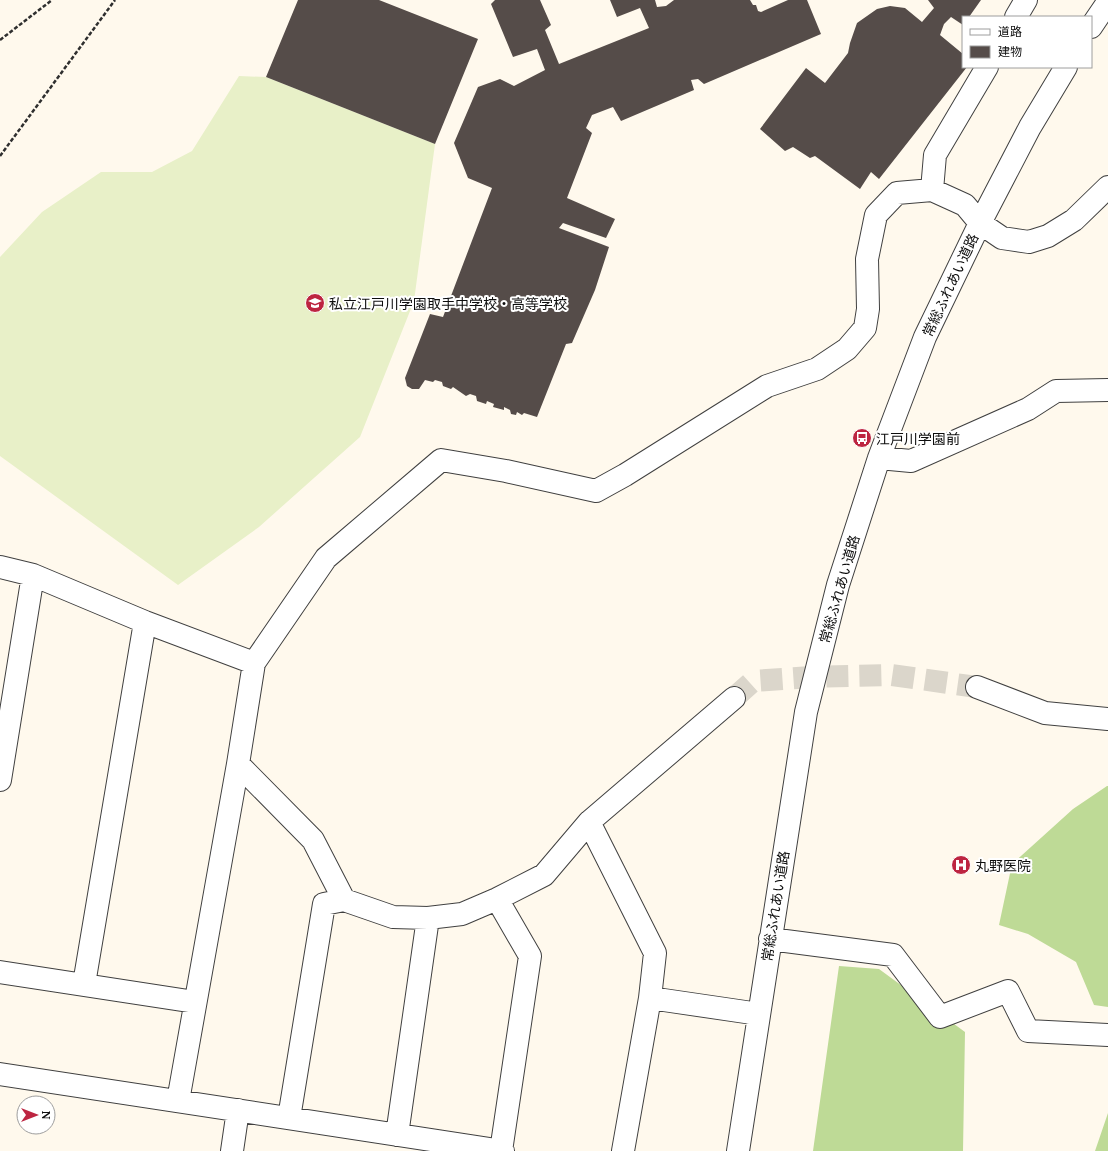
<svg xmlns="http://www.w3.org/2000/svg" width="1108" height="1151" font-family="'Noto Serif','Noto Sans JP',serif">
	<rect width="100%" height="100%" fill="#fff9ed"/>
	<path fill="#beda96" d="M1107 786H1108V1007L1094 1005 1076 962 1028 934 999 925 1012 864 1073 809Z
		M839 966 879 969 965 1032 963 1151H813Z
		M1108 1113V1151H1095Z"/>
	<path fill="#e8f0c8" d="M239 76 266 77 435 144 414 301 360 437 259 527 178 585 0 456V257L42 212 101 172H152L192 151Z"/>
	<path fill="#554c49" d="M298 0H379L478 39 435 144 266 77Z
		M495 0H540L551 25 545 30 559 64 649 28 640 8 617 17 610 0H655L657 7 666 6 674 0H750L753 5H756L758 11 761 12 788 0H807L821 34 704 84 698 79 691 80 694 90 621 121 613 107 592 115 586 128 592 133 567 198 615 219 606 238 563 223 559 228 609 247 595 290 572 343 566 344 537 417 524 413 522 415 517 412 516 415 511 414 510 410 504 407V410L493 407 494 404 487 401 486 404 477 401 476 396 470 394 466 396 453 387 451 389 443 386 442 382 435 380 433 382 425 380 419 389H412L407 386 405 378 430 314 443 317 492 188 468 178 454 143 478 87 500 79 514 86 545 70 537 49 513 57 491 4Z
		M928 0H981L969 17H963V25L951 17 944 24 940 35 963 54V67H967L879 179 871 172 860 189 815 156 810 158 793 147 785 151 760 129 806 68 825 83 848 53 850 43 857 23 877 9 890 6 905 8 922 22 934 8Z"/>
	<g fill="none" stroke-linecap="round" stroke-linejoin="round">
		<path stroke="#dbd6cb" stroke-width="22" stroke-dasharray="22 11" stroke-linecap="butt" d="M734 698 753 681 811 677 892 675 977 687"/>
		<g stroke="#404040" stroke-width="24">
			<path id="minor" d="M1016 17 1026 0
				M1091 27 1108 2
				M932 190 935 155 987 67
				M879 458 911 461 1028 409 1056 391 1108 390
				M0 567 33 575 145 622 254 663
				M977 687 1045 713 1108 719
				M238 764 313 840 344 900 393 917 428 918 462 914 497 899 544 875 589 822 655 953 650 998 623 1151
				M0 780 33 575
				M589 822 734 698
				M497 899 530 956 501 1151
				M770 939 893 955 940 1017 1008 991 1028 1031 1108 1035
				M0 972 195 1002
				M84 984 145 622
				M650 998 759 1014
				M0 1074 503 1151
				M178 1101 238 764 254 663 326 558 441 460 506 471 596 491 625 475 767 386 817 369 847 349 865 328 868 309 867 259 876 215 897 193 932 190 965 205 980 223 1002 238 1029 242 1048 236 1074 220 1108 187
				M289 1118 324 904 344 900
				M397 1135 428 918
				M232 1151 238 1110
				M738 1151 806 712 838 585 879 458 925 337 980 223 1030 127 1066 67"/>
		</g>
		<path stroke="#2f2f2f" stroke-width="2.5" stroke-dasharray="4 2" stroke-linecap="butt" d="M0 40 52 0
			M0 156 115 0"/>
		<use href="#minor" stroke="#fff" stroke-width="22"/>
	</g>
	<defs>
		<g id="school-disc" transform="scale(1)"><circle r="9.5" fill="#bd2541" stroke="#fff"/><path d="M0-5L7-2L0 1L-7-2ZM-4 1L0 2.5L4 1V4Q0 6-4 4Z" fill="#fff"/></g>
		<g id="bus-disc" transform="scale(1)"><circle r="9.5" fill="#bd2541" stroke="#fff"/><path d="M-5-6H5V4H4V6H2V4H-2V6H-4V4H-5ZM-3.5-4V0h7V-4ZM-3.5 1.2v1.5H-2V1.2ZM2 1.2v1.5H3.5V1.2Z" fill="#fff"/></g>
		<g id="hospital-disc" transform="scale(1)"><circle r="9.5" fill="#bd2541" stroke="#fff"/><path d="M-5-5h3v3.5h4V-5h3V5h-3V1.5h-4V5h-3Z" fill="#fff"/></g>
	</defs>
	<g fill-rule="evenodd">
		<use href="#school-disc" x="315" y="303"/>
		<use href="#bus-disc" x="862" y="438"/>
		<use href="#hospital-disc" x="961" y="865"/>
	</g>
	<g text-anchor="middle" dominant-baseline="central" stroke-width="4" stroke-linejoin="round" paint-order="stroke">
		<g font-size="14" fill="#0d0d0d" stroke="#fff">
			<text transform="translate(950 285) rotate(-65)">常総ふれあい道路</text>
			<text transform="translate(839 589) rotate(-74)">常総ふれあい道路</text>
			<text transform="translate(775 906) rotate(-81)">常総ふれあい道路</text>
		</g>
		<g font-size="14" fill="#0d0d0d" stroke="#fff" text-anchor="start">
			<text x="329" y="303">私立江戸川学園取手中学校・高等学校</text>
			<text x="876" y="438">江戸川学園前</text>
			<text x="975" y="865">丸野医院</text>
		</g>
	</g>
	<rect x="962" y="16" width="130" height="52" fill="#ffffff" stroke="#9e9e9e"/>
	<rect x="970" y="29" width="20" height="6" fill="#ffffff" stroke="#9e9e9e"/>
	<text x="998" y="36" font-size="12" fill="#0d0d0d">道路</text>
	<rect x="970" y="46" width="20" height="12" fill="#554c49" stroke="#9e9e9e"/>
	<text x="998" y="56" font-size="12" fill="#0d0d0d">建物</text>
	<g transform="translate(36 1115) rotate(90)"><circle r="19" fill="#ffffff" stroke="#9e9e9e"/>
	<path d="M0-3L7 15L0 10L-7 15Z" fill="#bd2541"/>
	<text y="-6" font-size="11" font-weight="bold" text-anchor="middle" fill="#0d0d0d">N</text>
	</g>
</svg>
